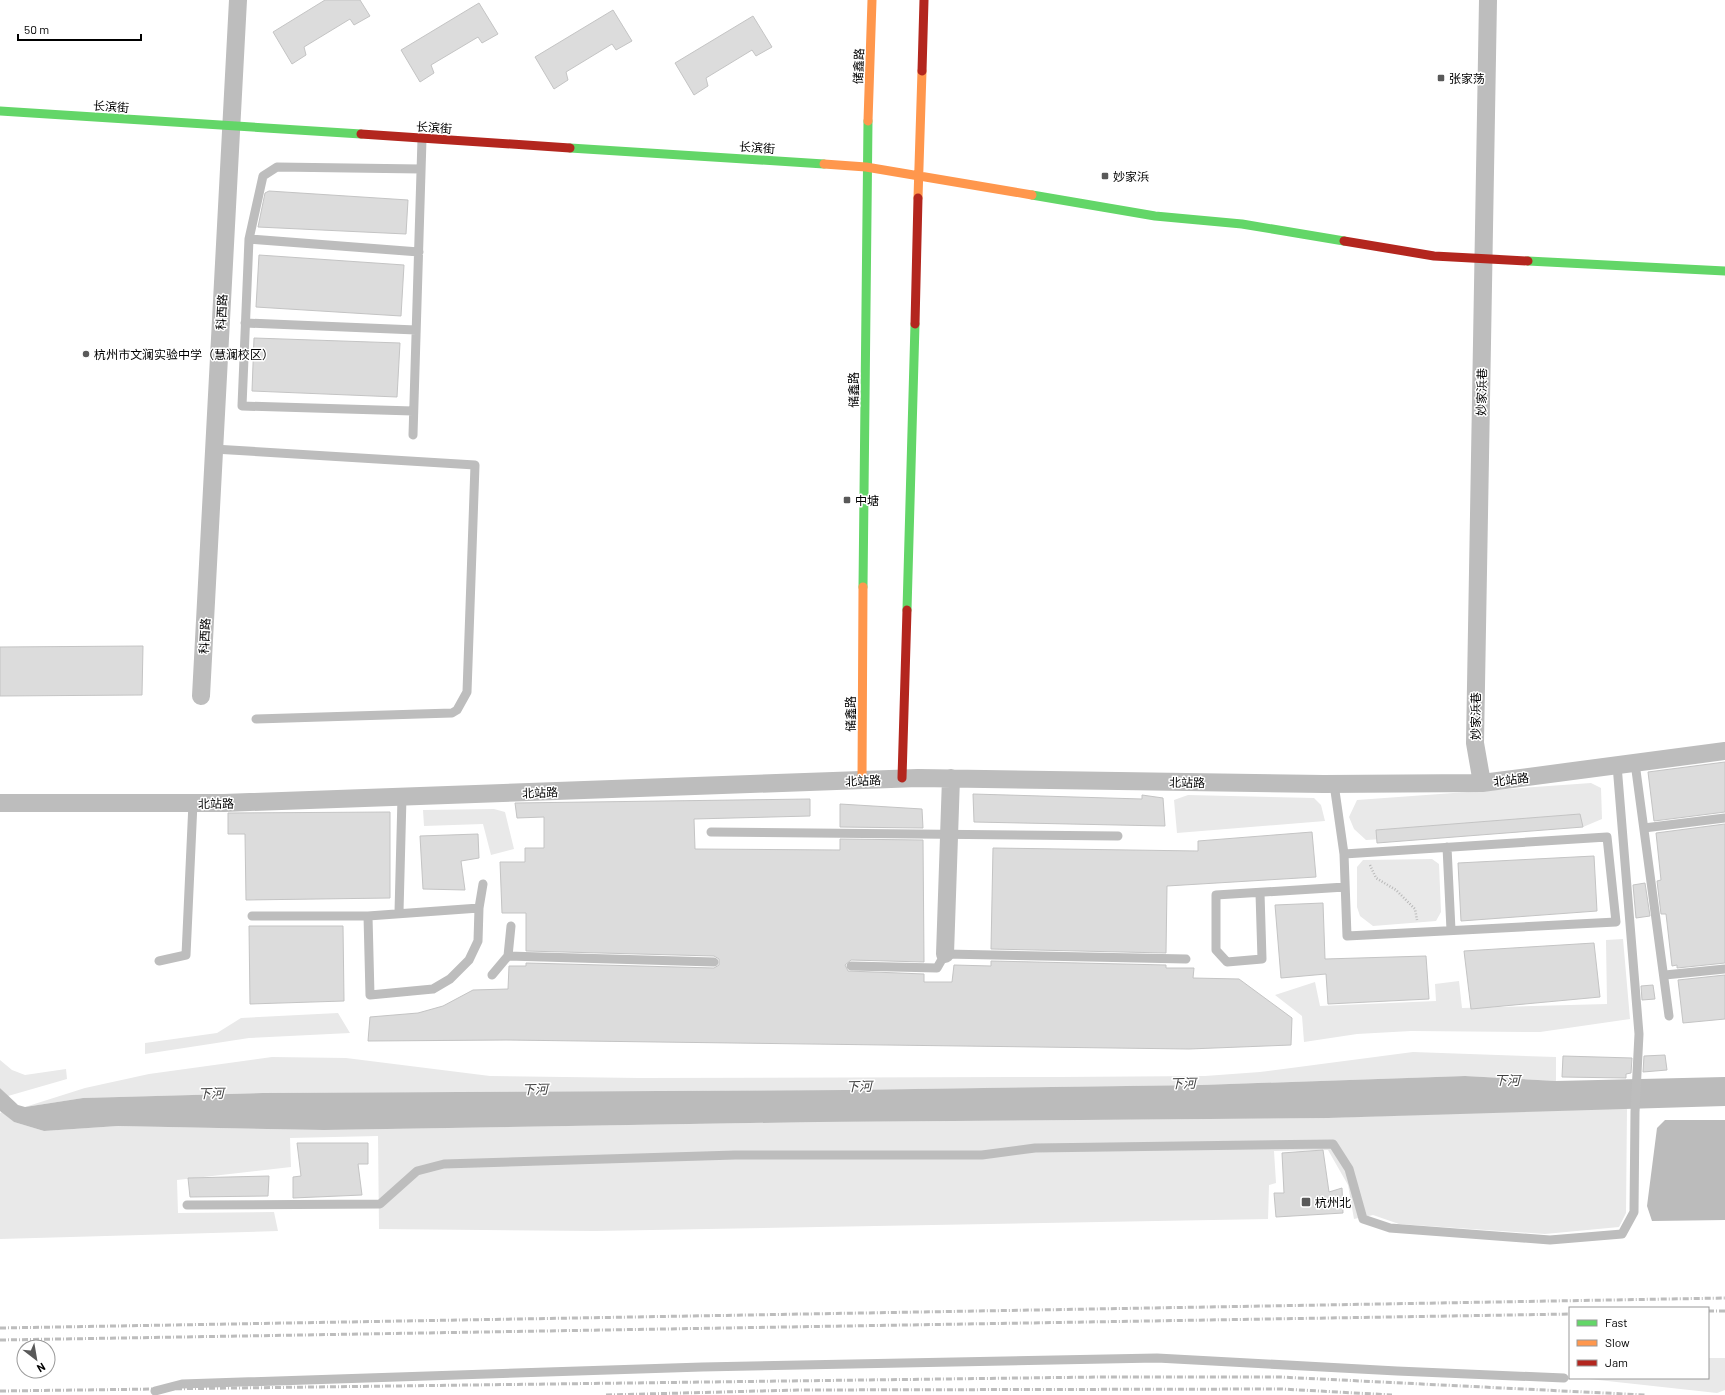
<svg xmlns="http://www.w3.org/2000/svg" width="1725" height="1395" font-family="Barlow,'Noto Sans SC',sans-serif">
	<rect width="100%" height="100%" fill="#fff"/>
	<path fill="#e9e9e9" d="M1591 783 1601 788 1602 819 1583 827 1366 840 1354 829 1349 817 1357 800Z
		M1188 795 1314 798 1321 805 1325 821 1177 833 1174 800Z
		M494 809 505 812 514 849 491 855 483 824 424 826 423 810Z
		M1432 859 1439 864 1441 912 1436 921 1373 926 1360 916 1357 907V867L1363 860Z
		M1623 939 1630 1019 1540 1032 1411 1031 1357 1034 1304 1042 1302 1016 1275 995 1315 982 1320 1006 1436 1001 1435 984 1459 981 1462 1008 1607 1004 1606 940Z
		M338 1013 350 1033 249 1038 145 1054V1043L217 1033 241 1018Z
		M1413 1052 1556 1057V1081L1465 1076 1201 1085 847 1090 263 1093 83 1098 25 1107 85 1088 149 1074 272 1057 346 1058 490 1076 639 1078 1059 1077 1205 1076 1260 1072Z
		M0 1060 12 1070 25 1075 66 1069 67 1079 8 1096 0 1088Z
		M1627 1107 1626 1213 1619 1227 1545 1234 1399 1224 1373 1215 1354 1219 1348 1185 1328 1150 1274 1151 1276 1183 1269 1185 1268 1219 595 1231 379 1229 378 1136 290 1138 291 1167 177 1180 178 1213 274 1212 278 1231 0 1239V1113L2 1112 14 1122 44 1131 118 1126 324 1130 818 1122 1328 1118Z
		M1708 1358H1725V1390L1717 1393 1580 1378H1708Z"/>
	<path fill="#bbb" d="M1465 1076 1556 1081 1725 1077V1106L1328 1118 818 1122 324 1130 118 1126 44 1131 14 1122 0 1111V1088L18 1105 25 1107 83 1098 263 1093 847 1090 1201 1085Z
		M1665 1120H1725V1220L1652 1221 1647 1206 1657 1128Z"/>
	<path fill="#dcdcdc" stroke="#c4c4c4" d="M325 0H360L370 16 354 25 350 19 304 47 306 55 292 64 273 32Z
		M479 3 498 34 482 43 478 37 431 65 434 73 420 82 401 50Z
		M613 10 632 41 616 50 612 44 566 72 568 80 554 89 535 57Z
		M753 16 772 47 756 56 752 50 706 78 708 86 694 95 675 63Z
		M269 191 408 200 406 234 258 227 265 193Z
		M259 255 404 265 401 316 256 307Z
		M254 338 400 343 397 397 252 391Z
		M143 646 142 695 0 696V647Z
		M1725 762V812L1654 821 1648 772Z
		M973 794 1142 799V795L1163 798 1165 826 974 822Z
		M810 799V816L694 819 695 849 840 850V839L923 840 924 962 851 960 845 965 848 971 924 974V982H952L954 965 991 966V961L1166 965V968H1194L1193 978 1239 979 1292 1018 1291 1045 1189 1049 506 1040 368 1041 370 1017 418 1013 443 1006 473 990 508 989 509 966H526V963L714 968 719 965V959L714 956 526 951V913H502L500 862H525V848H544V817L517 818 515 803Z
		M840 804 922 809 923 828 840 827Z
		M390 812V898L246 900 245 834H228V813Z
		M1580 814 1583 827 1377 843 1376 830Z
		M1725 824V963L1677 968V965L1672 966 1666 914H1661L1657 881 1661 880 1656 833Z
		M1312 832 1316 877 1167 886 1166 953 991 949 993 848 1198 851V841Z
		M478 834 479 858 461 861 465 890 423 889 420 836Z
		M1594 856 1597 911 1461 921 1458 863Z
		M1645 883 1650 916 1636 918 1633 885Z
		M1323 903 1325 959 1426 956 1429 999 1328 1004 1326 974 1281 978 1275 905Z
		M249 926H343L344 1001 250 1004Z
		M1594 943 1600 997 1471 1009 1464 951Z
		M1725 975V1019L1683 1023 1678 980Z
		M1653 985 1655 999 1642 1000 1641 986Z
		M1665 1055 1667 1070 1643 1072 1644 1056Z
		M1563 1056 1632 1058 1631 1073 1626 1074V1078L1562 1077Z
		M297 1143H368V1164H358L362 1195 293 1198V1177L301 1176Z
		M1323 1150 1329 1192 1342 1188 1343 1213 1276 1217 1274 1193H1284L1282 1153Z
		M269 1176 268 1196 190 1197 188 1178Z"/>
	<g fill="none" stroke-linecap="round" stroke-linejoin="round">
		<path stroke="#b8b8b8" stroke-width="2.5" stroke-dasharray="1 2" stroke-linecap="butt" d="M1370 865 1376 878 1396 890 1415 909 1417 920"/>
		<path stroke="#bdbdbd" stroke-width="9" d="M249 239 419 252
			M245 323 416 330
			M413 411 242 406 249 239 263 176 277 167 421 169
			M413 435 422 139
			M214 449 475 465 467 692 457 710 452 713 256 719
			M1635 763 1669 1016
			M1334 784 1344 854 1347 936 1616 922 1607 837 1344 854
			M1644 828 1725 818
			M711 832 1118 836
			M1447 847 1451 930
			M1260 893 1262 959 1227 962 1216 950V895L1345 887
			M479 908 483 884
			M399 912 402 797
			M252 916H368L479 908 478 941 469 960 450 979 433 989 370 995 368 916
			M508 956 511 926
			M159 961 186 955 193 803
			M851 966 937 968 945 954 1186 959
			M492 975 508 956 714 962
			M1665 975 1725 969
			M187 1205 380 1204 417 1171 444 1164 735 1155H982L1035 1148 1333 1144 1349 1169 1363 1219 1390 1228 1550 1240 1622 1234 1634 1212 1635 1112 1639 1034 1617 765
			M155 1391 182 1384 702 1367 1157 1358 1397 1371 1564 1378"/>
		<path stroke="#bdbdbd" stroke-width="18" d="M201 696 238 0
			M1482 783 1475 743 1488 0
			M0 803H224L918 778 1324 784 1482 783 1725 751
			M945 954 951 778"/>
		<path stroke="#63d668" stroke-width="9" d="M0 111 361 134
			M570 148 824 164
			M1032 195 1155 216 1242 224 1344 241
			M1528 261 1725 271
			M863 587 868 121
			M907 610 915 324"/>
		<path stroke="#ff974d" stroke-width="9" d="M868 121 872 0
			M824 164 866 167 1032 195
			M918 198 922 71
			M862 780 863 587"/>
		<path stroke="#b3261e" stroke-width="9" d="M922 71 924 0
			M361 134 570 148
			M1344 241 1434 256 1528 261
			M915 324 918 198
			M902 778 907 610"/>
		<path stroke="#bdbdbd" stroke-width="3" stroke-dasharray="6 2 1 2" stroke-linecap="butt" d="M1708 1311H1725
			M0 1328 1725 1298
			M0 1340 1570 1314
			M0 1391 1100 1377H1280L1645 1395
			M606 1395 798 1390 1282 1389 1392 1395"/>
	</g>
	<g fill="#595959" stroke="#fff" stroke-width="1.5">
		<rect x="1437" y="74" width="8" height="8" rx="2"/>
		<rect x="1101" y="172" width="8" height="8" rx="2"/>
		<circle cx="86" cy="354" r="4"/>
		<rect x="843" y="496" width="8" height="8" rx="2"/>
		<rect x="1301" y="1197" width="10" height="10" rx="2"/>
	</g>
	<g text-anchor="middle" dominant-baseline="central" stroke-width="3" stroke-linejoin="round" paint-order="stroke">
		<g font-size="12" fill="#000" stroke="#fff">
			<text transform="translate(858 66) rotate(-88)">储鑫路</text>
			<text transform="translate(111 106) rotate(4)">长滨街</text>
			<text transform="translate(434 127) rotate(4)">长滨街</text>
			<text transform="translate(757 147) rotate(4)">长滨街</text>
			<text transform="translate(221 312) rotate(-87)">科西路</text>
			<text transform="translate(853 390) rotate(-90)">储鑫路</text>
			<text transform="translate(1481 392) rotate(-89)">妙家浜巷</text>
			<text transform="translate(204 636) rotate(-87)">科西路</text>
			<text transform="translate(850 714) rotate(-90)">储鑫路</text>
			<text transform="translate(1475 716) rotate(-90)">妙家浜巷</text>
			<text transform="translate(1511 779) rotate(-7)">北站路</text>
			<text transform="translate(863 780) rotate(-2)">北站路</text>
			<text transform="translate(1187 782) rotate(1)">北站路</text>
			<text transform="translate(540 792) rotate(-2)">北站路</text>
			<text transform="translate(216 803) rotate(-1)">北站路</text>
		</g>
		<g font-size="12" fill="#000" stroke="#fff" text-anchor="start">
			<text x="1449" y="78">张家荡</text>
			<text x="1113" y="176">妙家浜</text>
			<text x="94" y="354">杭州市文澜实验中学（慧澜校区）</text>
			<text x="855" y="500">中塘</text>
			<text x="1315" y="1202">杭州北</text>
		</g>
		<g font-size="13" font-style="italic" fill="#3f3f3f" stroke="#fff">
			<text x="1507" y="1080">下河</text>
			<text transform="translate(1183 1083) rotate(-1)">下河</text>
			<text transform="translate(859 1086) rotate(-1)">下河</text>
			<text transform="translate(535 1089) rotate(-1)">下河</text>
			<text transform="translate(211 1093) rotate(-1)">下河</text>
		</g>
	</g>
	<rect x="1569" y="1307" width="140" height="72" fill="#ffffff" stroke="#999999"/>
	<rect x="1577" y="1320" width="20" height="6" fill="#63d668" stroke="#999999"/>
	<text x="1605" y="1327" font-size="12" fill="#000000">Fast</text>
	<rect x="1577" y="1340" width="20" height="6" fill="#ff974d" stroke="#999999"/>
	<text x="1605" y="1347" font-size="12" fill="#000000">Slow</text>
	<rect x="1577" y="1360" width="20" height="6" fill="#b3261e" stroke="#999999"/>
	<text x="1605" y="1367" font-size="12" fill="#000000">Jam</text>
	<g transform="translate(36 1359) rotate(149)"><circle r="19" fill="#ffffff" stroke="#999999"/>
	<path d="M0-3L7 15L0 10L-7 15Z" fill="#595959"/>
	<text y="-6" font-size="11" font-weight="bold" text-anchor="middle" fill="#000000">N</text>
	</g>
	<path d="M18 34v6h123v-6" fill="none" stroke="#000000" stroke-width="2"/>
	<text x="24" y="34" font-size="12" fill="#000000" stroke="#ffffff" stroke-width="3" paint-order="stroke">50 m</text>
</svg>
